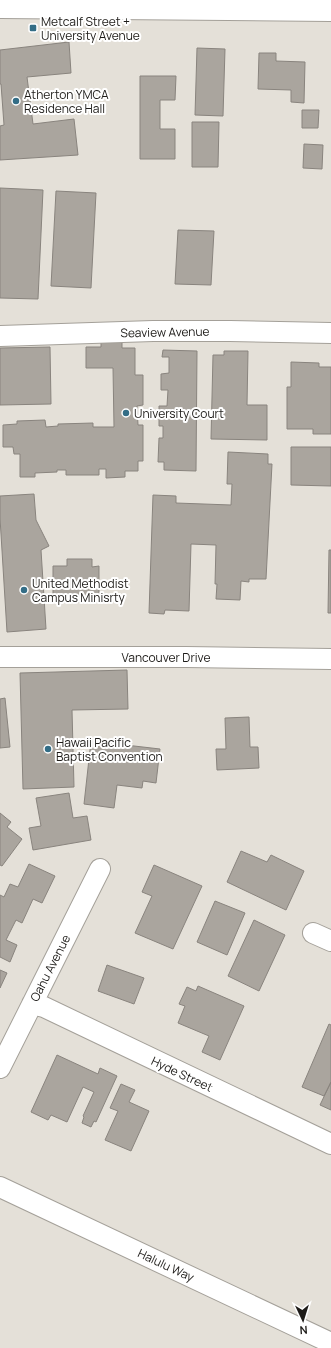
<svg xmlns="http://www.w3.org/2000/svg" width="331" height="1348" font-family="Manrope,sans-serif">
	<rect width="100%" height="100%" fill="#e4e0d8"/>
	<path fill="#aaa59e" stroke="#89847e" d="M69 42 71 73 27 77 33 124 74 119 78 155 0 160V126L4 125 1 84H0V50Z
		M197 48 225 49 223 116 195 115Z
		M259 53H276V61L305 62 304 103 291 102V90L258 89Z
		M140 76H176L175 100H160V129H175V159H140Z
		M302 110H319L318 128H302Z
		M192 122H219L218 167H192Z
		M304 144 323 145 322 169 303 168Z
		M0 188 43 190 38 299 0 298Z
		M56 191 96 193 91 288 51 286Z
		M178 230 214 231 211 285 175 284Z
		M101 342H122V348H135V375H143V405L137 406 138 425H143V461H138V471H125V477L106 478V469H99V475H66V470H57V472L35 473V477H20V454H14L13 447H3V425L17 424V421L45 420 46 427 58 426V424L93 423V427H114L113 368H86V347H101Z
		M50 347 51 404 0 405V348Z
		M163 350 197 351 196 471 164 470V462H158L159 438H163V426H159V406H167L168 390H161V374L169 373V357H162Z
		M224 351H248L247 405H267V440L211 439 213 355H224Z
		M291 362 319 363V367H331V434H313V429H287V387H291Z
		M291 447H331V486L291 485Z
		M228 452 268 454V464H272L266 579H249V582L241 581 240 600 216 599 217 584H215L216 545 191 544 189 611 165 610 164 614 149 613 153 495 176 496V503L231 505 232 484H227Z
		M34 494 36 520 49 546 41 550 46 629 7 632 0 518V496Z
		M329 550H331V613H328Z
		M67 559H92V567L99 566V602H53V566H67Z
		M127 670 128 709 72 710 74 787 23 789 20 673Z
		M5 698 10 747 0 748V699Z
		M249 717 250 747H258L259 768 217 770 216 749H226L225 718Z
		M91 741 160 749 156 783 143 781 142 788 117 785 114 808 84 804Z
		M69 793 73 818 87 816 91 840 33 850 29 828 41 826 36 798Z
		M0 813 11 822 7 827 22 839 2 866 0 865Z
		M241 851 267 862 271 855 304 871 286 910 227 882Z
		M29 864 55 876 42 903 33 899 22 923 16 920 6 940 17 945 10 962 0 957V895L4 897 10 884 18 887Z
		M154 865 202 886 173 949 135 933 152 896 142 892Z
		M215 901 245 913 227 955 197 942Z
		M254 920 285 935 259 991 228 976Z
		M107 965 144 978 134 1004 98 991Z
		M0 970 7 973 0 988Z
		M198 986 244 1006 220 1060 202 1052 209 1036 178 1023 185 1006 179 1004 187 987 196 991Z
		M329 1024 331 1025V1082L324 1096 302 1087Z
		M57 1055 98 1074 100 1068 117 1076 96 1122 94 1121 91 1127 82 1123 84 1117 83 1116 94 1092 83 1087 67 1122 51 1115 48 1120 31 1112Z
		M331 1082V1110L320 1105Z
		M121 1084 135 1090 129 1102 149 1111 131 1151 105 1140 118 1111 110 1108Z"/>
	<g fill="none" stroke-linecap="round" stroke-linejoin="round">
		<g stroke="#a4a099" stroke-width="22">
			<path id="minor" d="M0 336 153 331H230L331 333
				M0 657H186L331 659
				M313 933 331 941
				M32 1004 44 1007 331 1144
				M0 1068 100 869
				M0 1187 331 1343"/>
		</g>
		<g stroke="#a4a099" stroke-width="24">
			<path id="tertiary" d="M0 7 331 10"/>
		</g>
		<use href="#minor" stroke="#fff" stroke-width="20"/>
		<use href="#tertiary" stroke="#fff" stroke-width="22"/>
	</g>
	<g fill="#336d86" stroke="#fff" stroke-width="1.5">
		<rect x="29" y="24" width="8" height="8" rx="2"/>
		<circle cx="16" cy="101" r="4"/>
		<circle cx="126" cy="413" r="4"/>
		<circle cx="24" cy="590" r="4"/>
		<circle cx="48" cy="749" r="4"/>
	</g>
	<g text-anchor="middle" dominant-baseline="central" stroke-width="4" stroke-linejoin="round" paint-order="stroke">
		<g font-size="12" fill="#1d1b18" stroke="#fff" text-anchor="start">
			<text x="41" y="21">Metcalf Street +<tspan x="41" dy="14">University Avenue</tspan></text>
			<text x="24" y="94">Atherton YMCA<tspan x="24" dy="14">Residence Hall</tspan></text>
			<text x="134" y="413">University Court</text>
			<text x="32" y="583">United Methodist<tspan x="32" dy="14">Campus Minisrty</tspan></text>
			<text x="56" y="742">Hawaii Pacific<tspan x="56" dy="14">Baptist Convention</tspan></text>
		</g>
		<g font-size="12" fill="#1d1b18" stroke="#fff">
			<text transform="translate(165 332) rotate(-1)">Seaview Avenue</text>
			<text x="166" y="657">Vancouver Drive</text>
			<text transform="translate(50 968) rotate(-63)">Oahu Avenue</text>
			<text transform="translate(182 1074) rotate(25)">Hyde Street</text>
			<text transform="translate(166 1265) rotate(25)">Halulu Way</text>
		</g>
	</g>
	<g transform="translate(303 1320) rotate(176)" stroke="#ffffff" stroke-width="3" paint-order="stroke">
	<path d="M0-3L7 15L0 10L-7 15Z" fill="#1d1b18"/>
	<text y="-6" font-size="11" font-weight="bold" text-anchor="middle" fill="#1d1b18">N</text>
	</g>
</svg>
